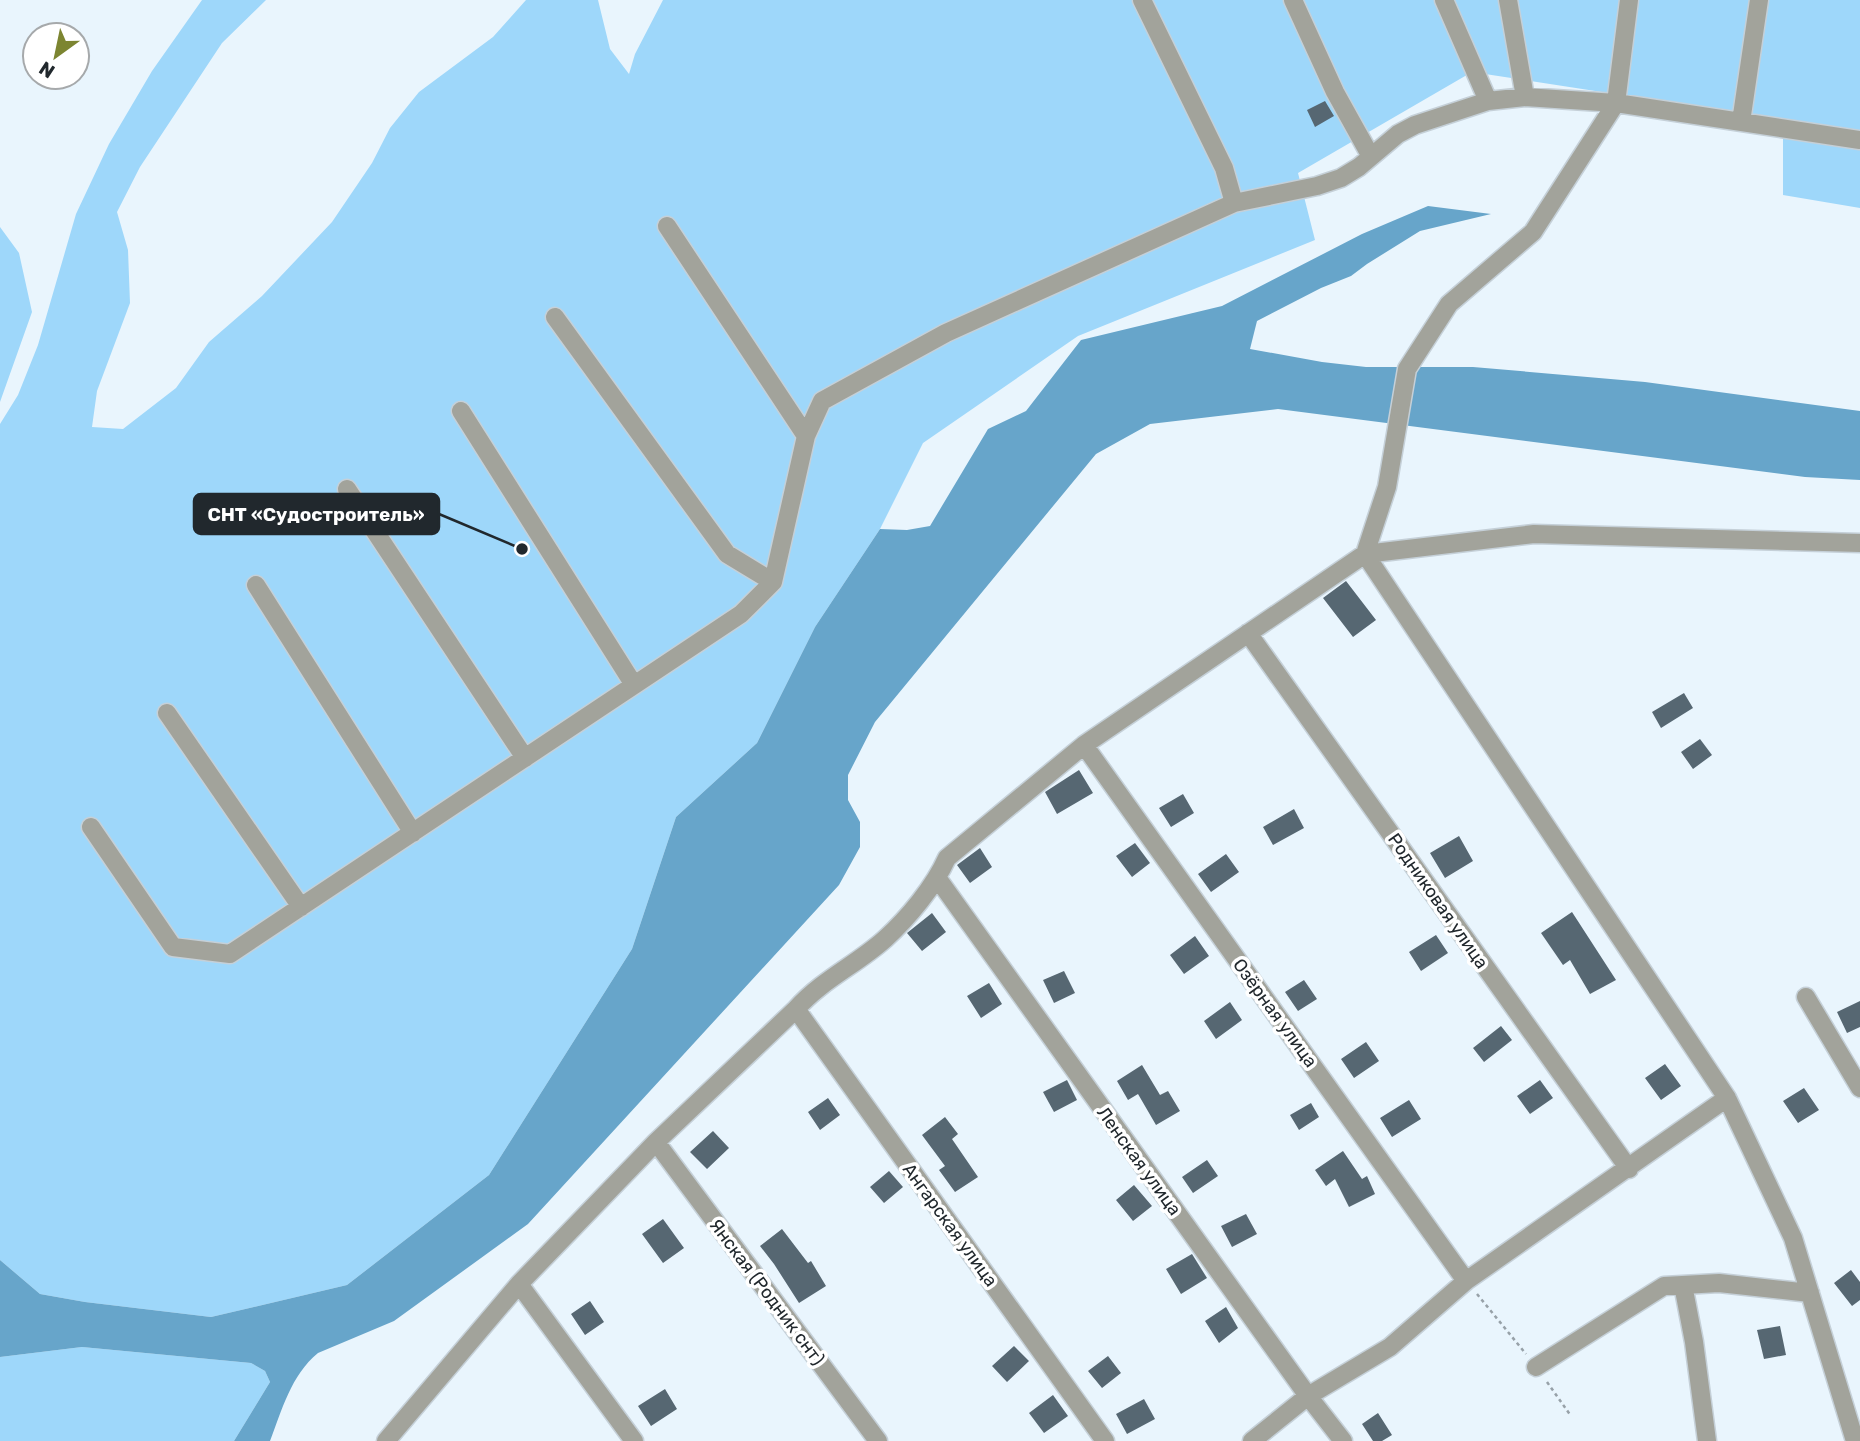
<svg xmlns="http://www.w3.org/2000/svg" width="1860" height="1441" font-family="Rubik,sans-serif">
	<rect width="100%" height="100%" fill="#e9f5fd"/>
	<path fill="#9ed7fa" d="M202 0H266L222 43 140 167 117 212 128 250 130 303 97 391 92 427 123 429 176 388 209 342 262 296 332 222 372 163 390 128 419 92 493 37 526 0H598L610 49 629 74 635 54 663 0H1860V208L1783 195V120L1472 72 1298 173 1315 240 1078 336 923 443 880 529 815 627 757 743 676 817 632 949 489 1175 347 1285 211 1317 85 1302 40 1294 0 1260V424L18 395 38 345 76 214 109 144 152 71Z
		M0 227 19 253 32 312 0 402Z
		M82 1347 251 1363 265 1371 270 1382 234 1441H0V1357Z"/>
	<path fill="#67a5ca" d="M1428 206 1491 214 1420 231 1367 264 1351 276 1321 288 1257 321 1250 349 1322 362 1366 367H1473L1645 382 1860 411V480L1805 477 1278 409 1150 424 1096 454 875 722 848 775V800L860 822V847L839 885 528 1224 394 1321 318 1353C291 1375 282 1410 270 1441H234L270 1382 265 1371 251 1363 82 1347 0 1357V1260L40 1294 85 1302 211 1317 347 1285 489 1175 632 949 676 817 757 743 815 627 880 529 907 530 930 526 988 429 1026 411 1081 340 1222 306 1362 234Z"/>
	<path fill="#566772" d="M1325 101 1334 116 1315 127 1307 110Z
		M1346 581 1376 620 1353 637 1323 598Z
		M1684 693 1693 708 1661 728 1652 712Z
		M1700 739 1712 755 1693 769 1681 752Z
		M1079 770 1093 793 1057 814 1045 792Z
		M1183 794 1194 813 1171 827 1159 808Z
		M1294 809 1304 828 1273 845 1263 827Z
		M1459 836 1473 861 1445 878 1430 853Z
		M1135 843 1150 863 1132 877 1116 856Z
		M980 848 992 867 970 883 957 865Z
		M1226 854 1239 872 1211 892 1198 874Z
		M1572 912 1616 980 1590 994 1570 960 1563 965 1541 933Z
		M932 913 946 932 922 951 907 933Z
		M1436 935 1448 953 1421 971 1409 952Z
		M1195 936 1209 956 1184 974 1170 955Z
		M1064 971 1075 993 1054 1003 1043 980Z
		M1304 980 1317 999 1298 1011 1285 992Z
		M989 983 1002 1004 981 1018 967 996Z
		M1860 1001V1027L1847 1033 1837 1012Z
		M1230 1002 1242 1020 1216 1039 1204 1021Z
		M1501 1026 1512 1040 1484 1062 1473 1048Z
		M1366 1042 1379 1061 1354 1078 1341 1059Z
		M1665 1064 1681 1086 1661 1100 1645 1078Z
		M1142 1065 1160 1095 1168 1091 1180 1111 1156 1125 1138 1094 1128 1100 1117 1081Z
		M1067 1080 1077 1100 1054 1112 1043 1092Z
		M1540 1080 1553 1098 1530 1114 1517 1096Z
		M1804 1088 1819 1110 1798 1123 1783 1101Z
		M828 1098 840 1115 820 1130 808 1112Z
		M1409 1100 1421 1119 1392 1137 1380 1118Z
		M1311 1103 1319 1117 1299 1130 1290 1115Z
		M945 1117 958 1134 952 1139 978 1177 955 1192 939 1170 945 1166 922 1135Z
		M713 1131 729 1148 707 1169 690 1152Z
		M1343 1151 1362 1179 1367 1176 1375 1194 1349 1207 1335 1179 1326 1186 1315 1170Z
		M1207 1160 1218 1176 1193 1193 1182 1177Z
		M889 1171 903 1187 884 1203 870 1187Z
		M1134 1185 1152 1206 1133 1221 1116 1200Z
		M1246 1214 1257 1234 1232 1247 1221 1226Z
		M663 1219 684 1248 663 1263 642 1234Z
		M782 1229 808 1263 811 1261 826 1286 799 1303 774 1264 760 1246Z
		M1192 1254 1207 1278 1181 1294 1166 1269Z
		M1851 1270 1860 1282V1300L1852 1306 1834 1283Z
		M590 1301 604 1322 585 1335 571 1314Z
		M1226 1307 1238 1328 1219 1343 1205 1321Z
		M1780 1326 1786 1355 1764 1359 1757 1330Z
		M1014 1346 1029 1361 1007 1382 992 1366Z
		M1108 1356 1121 1373 1102 1388 1088 1371Z
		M665 1389 677 1409 651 1426 638 1406Z
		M1053 1395 1068 1416 1044 1433 1029 1413Z
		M1144 1399 1155 1419 1127 1434 1116 1414Z
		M1378 1413 1392 1435 1382 1441H1373L1362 1424Z"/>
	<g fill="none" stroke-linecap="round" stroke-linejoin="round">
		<g stroke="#c5d0d8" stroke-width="21">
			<path id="minor" d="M1142 0 1224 168 1234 203
				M1293 0 1335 92 1370 155
				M1444 0 1488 101
				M1508 0 1525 97
				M1629 0 1616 103 1533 232 1449 304 1407 369 1387 487 1365 554 1727 1098 1793 1238 1855 1441
				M1741 122 1759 0
				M667 226 806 436
				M555 317 727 554 773 582
				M461 411 634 685
				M347 489 525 758
				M256 585 413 833
				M1248 633 1629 1169
				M167 713 301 907
				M1084 745 1466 1281
				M91 827 173 947 230 954 741 614 773 582 806 436 822 401 946 333 1234 203 1317 186 1341 178 1359 167 1398 134 1415 125 1488 101 1525 97 1616 103 1860 140
				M938 879 1308 1396 1343 1441
				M1806 997 1860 1088
				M796 1009 1105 1441
				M656 1142 878 1441
				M519 1284 634 1441
				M1683 1285 1694 1342 1707 1441
				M1536 1367 1664 1286 1719 1283 1810 1293
				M386 1441 519 1284 656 1142 796 1009C823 979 856 965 885 939 908 918 934 887 947 858L1084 745 1365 554 1534 534 1860 543
				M1252 1441 1308 1396 1390 1347 1466 1281 1727 1098"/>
		</g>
		<path stroke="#97a1a8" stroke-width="2.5" stroke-dasharray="3.5 3.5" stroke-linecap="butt" d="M1477 1294 1526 1354
			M1547 1382 1571 1416"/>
		<use href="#minor" stroke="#a2a39b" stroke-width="18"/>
	</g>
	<g text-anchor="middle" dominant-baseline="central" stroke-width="7" stroke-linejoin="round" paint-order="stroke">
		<g font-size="18" fill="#21282d" stroke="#fff">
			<text transform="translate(1438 901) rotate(55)">Родниковая улица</text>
			<text transform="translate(1275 1013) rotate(54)">Озёрная улица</text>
			<text transform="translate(1139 1161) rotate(54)">Ленская улица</text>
			<text transform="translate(950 1225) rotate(54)">Ангарская улица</text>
			<text transform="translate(767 1292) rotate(53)">Янская (Родник снт)</text>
		</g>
	</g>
	<path fill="none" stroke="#21282d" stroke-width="2.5" d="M522 549L439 514"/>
	<circle fill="#21282d" stroke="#fff" stroke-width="2.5" cx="522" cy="549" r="7"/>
	<rect fill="#21282d" stroke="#21282d" stroke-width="2.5" x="194" y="494" width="245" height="40" rx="7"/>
	<g font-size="19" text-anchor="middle" font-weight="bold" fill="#fff">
		<text x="316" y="521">СНТ «Судостроитель»</text>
	</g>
	<g transform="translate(56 56) rotate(213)"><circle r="33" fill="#ffffff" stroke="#a6a9ab" stroke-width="2"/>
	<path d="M0-5L12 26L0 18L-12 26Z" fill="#7c8531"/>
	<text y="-10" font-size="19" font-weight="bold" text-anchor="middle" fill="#21282d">N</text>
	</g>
</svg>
